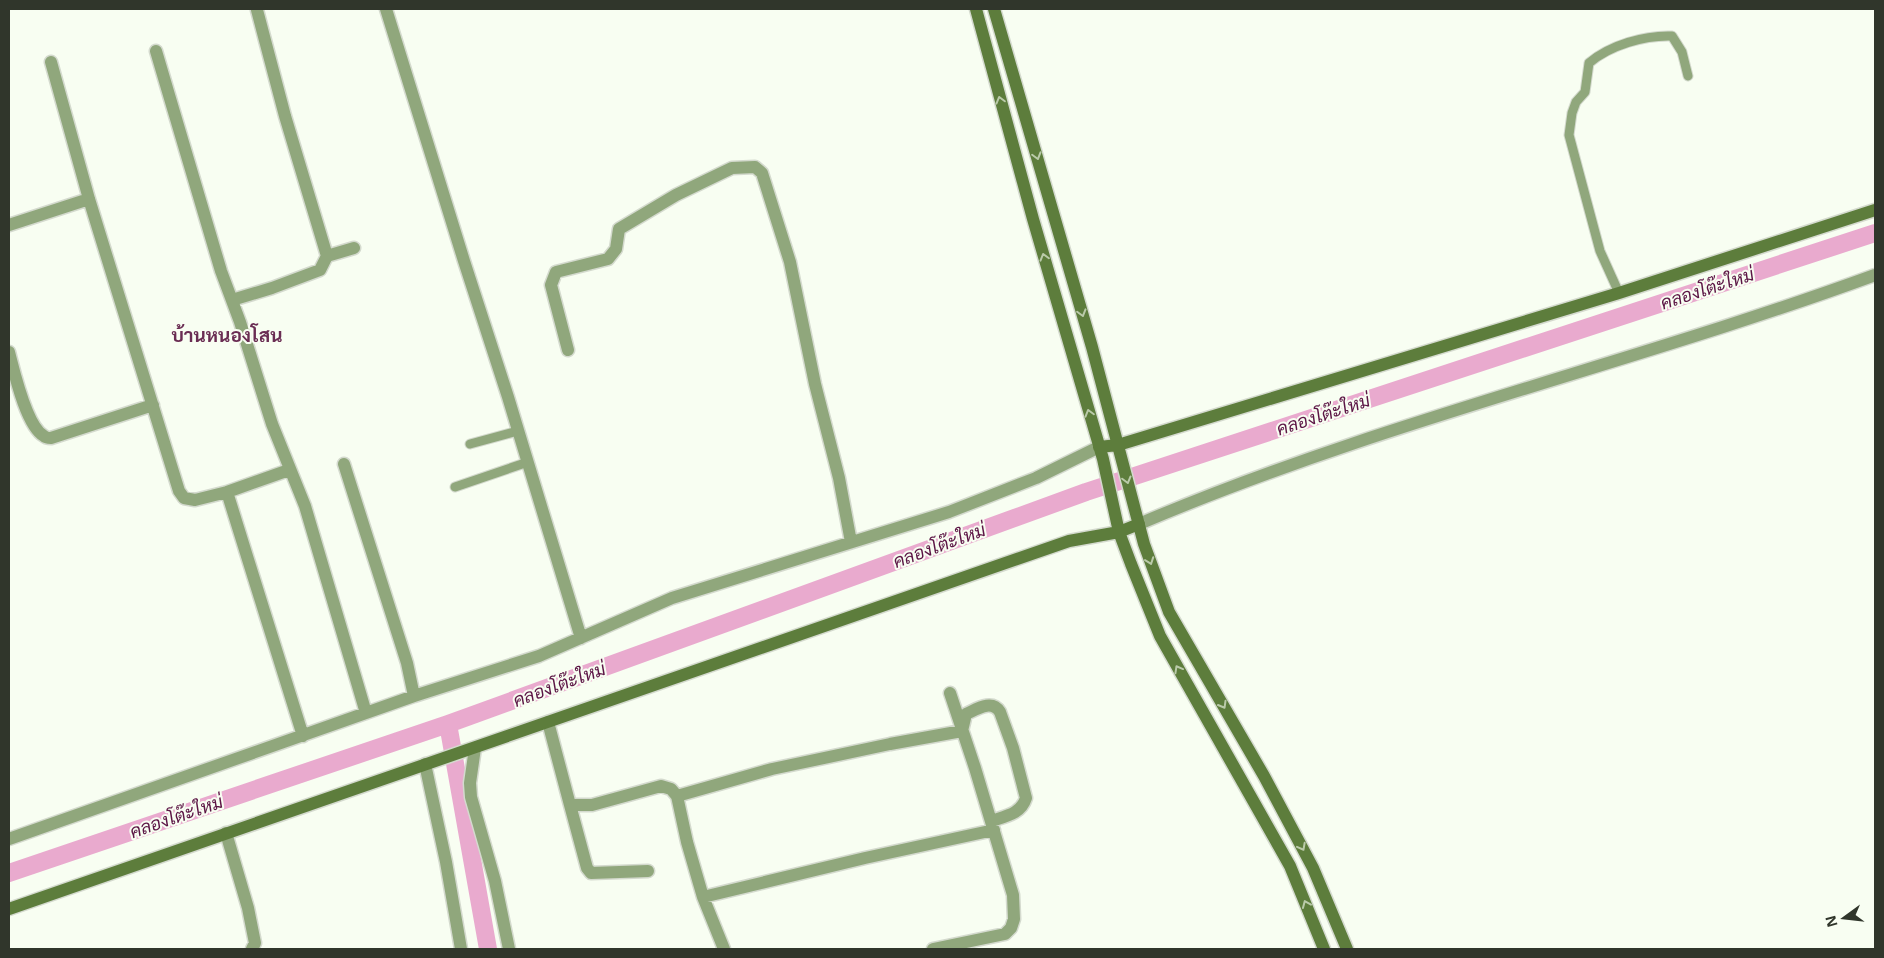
<svg xmlns="http://www.w3.org/2000/svg" width="1884" height="958" font-family="'Open Sans',Sarabun,sans-serif">
	<rect width="100%" height="100%" fill="#f8fef2"/>
	<g fill="none" stroke-linecap="round" stroke-linejoin="round">
		<path stroke="#e9aace" stroke-width="18" d="M448 724 488 949
			M9 873 448 724 1086 492 1875 233"/>
		<g stroke="#d4dace" stroke-width="11">
			<path id="lane" d="M1619 293 1600 251 1569 135 1572 113 1576 102 1585 92 1589 63C1610 45 1645 35 1672 36L1682 52 1688 76
				M470 444 518 431
				M455 487 528 462"/>
		</g>
		<g stroke="#d4dace" stroke-width="15">
			<path id="street" d="M386 9 464 261 508 397 581 638
				M156 51 221 271 240 322 272 424 305 506 366 713
				M51 62 89 199 179 491 184 498 195 500 227 492 289 470
				M9 225 89 199
				M327 256 354 248
				M232 300 272 288 320 270 327 256 285 116 257 10
				M568 350 551 285 556 272 608 259 616 249 619 229 676 195 732 168 755 167 762 173 790 262 815 384 839 478 851 542
				M9 352C14 371 26 426 44 436 46 438 49 438 51 438L153 405
				M344 464 407 663 414 696
				M227 492 303 736
				M1139 524C1378 422 1632 364 1875 275
				M548 722 570 805H592L661 786 671 789 677 796 687 842 703 897 724 949
				M962 731 966 714C977 709 992 699 1000 712L1013 748 1026 798C1021 814 1006 816 991 821
				M475 748 470 783 471 797 495 881 509 949
				M425 764 446 862 461 949
				M677 796 772 769 890 744 962 731
				M570 805 587 868 591 873 648 871
				M226 833 248 908 255 943 252 949
				M9 839 414 696 539 656 672 598 949 512 1036 478 1099 447
				M703 897 865 858 994 830
				M933 949 1005 934 1011 928 1014 919 1013 895 975 768 950 693"/>
		</g>
		<g stroke="#d4dace" stroke-width="15">
			<path id="secondary" d="M976 9 1033 219 1103 459 1119 532 1131 564 1160 636 1290 866 1324 949
				M994 9 1092 347 1144 544 1169 612 1264 776 1313 868 1347 949
				M1099 447 1118 445 1619 293 1875 210
				M9 909 1069 541 1119 532 1139 524"/>
		</g>
		<use href="#lane" stroke="#90a77c" stroke-width="9"/>
		<use href="#street" stroke="#90a77c" stroke-width="12"/>
		<use href="#secondary" stroke="#5d7d3c" stroke-width="12"/>
	</g>
	<defs><path id="oneway-chevron" d="M-2-3.5L2.5 0L-2 3.5" fill="none" stroke-width="1.6" stroke-linecap="round" stroke-linejoin="round" transform="scale(1.25)"/></defs>
	<g stroke="#bacaa9">
		<use href="#oneway-chevron" transform="translate(1000 100) rotate(-105)"/>
		<use href="#oneway-chevron" transform="translate(1037 156) rotate(74)"/>
		<use href="#oneway-chevron" transform="translate(1044 257) rotate(-106)"/>
		<use href="#oneway-chevron" transform="translate(1082 313) rotate(74)"/>
		<use href="#oneway-chevron" transform="translate(1089 413) rotate(-106)"/>
		<use href="#oneway-chevron" transform="translate(1127 480) rotate(75)"/>
		<use href="#oneway-chevron" transform="translate(1150 561) rotate(70)"/>
		<use href="#oneway-chevron" transform="translate(1178 669) rotate(-119)"/>
		<use href="#oneway-chevron" transform="translate(1223 705) rotate(60)"/>
		<use href="#oneway-chevron" transform="translate(1302 847) rotate(62)"/>
		<use href="#oneway-chevron" transform="translate(1306 904) rotate(-113)"/>
	</g>
	<g text-anchor="middle" dominant-baseline="central" stroke-width="4" stroke-linejoin="round" paint-order="stroke">
		<g font-size="18" font-style="italic" fill="#5c1545" stroke="#f8fef2">
			<text transform="translate(1707 288) rotate(-18)">คลองโต๊ะใหม่</text>
			<text transform="translate(1323 414) rotate(-18)">คลองโต๊ะใหม่</text>
			<text transform="translate(939 545) rotate(-20)">คลองโต๊ะใหม่</text>
			<text transform="translate(559 684) rotate(-20)">คลองโต๊ะใหม่</text>
			<text transform="translate(176 816) rotate(-19)">คลองโต๊ะใหม่</text>
		</g>
		<g font-size="19" font-weight="bold" fill="#6a2d53" stroke="#f8fef2">
			<text x="227" y="335">บ้านหนองโสน</text>
		</g>
	</g>
	<rect width="1884" height="958" fill="none" stroke="#30362b" stroke-width="20"/>
	<g transform="translate(1844 918) rotate(255)" stroke="#f8fef2" stroke-width="4" paint-order="stroke">
	<path d="M0-4L9 19L0 12L-9 19Z" fill="#30362b"/>
	<text y="-8" font-size="14" font-weight="bold" text-anchor="middle" fill="#30362b">N</text>
	</g>
</svg>
